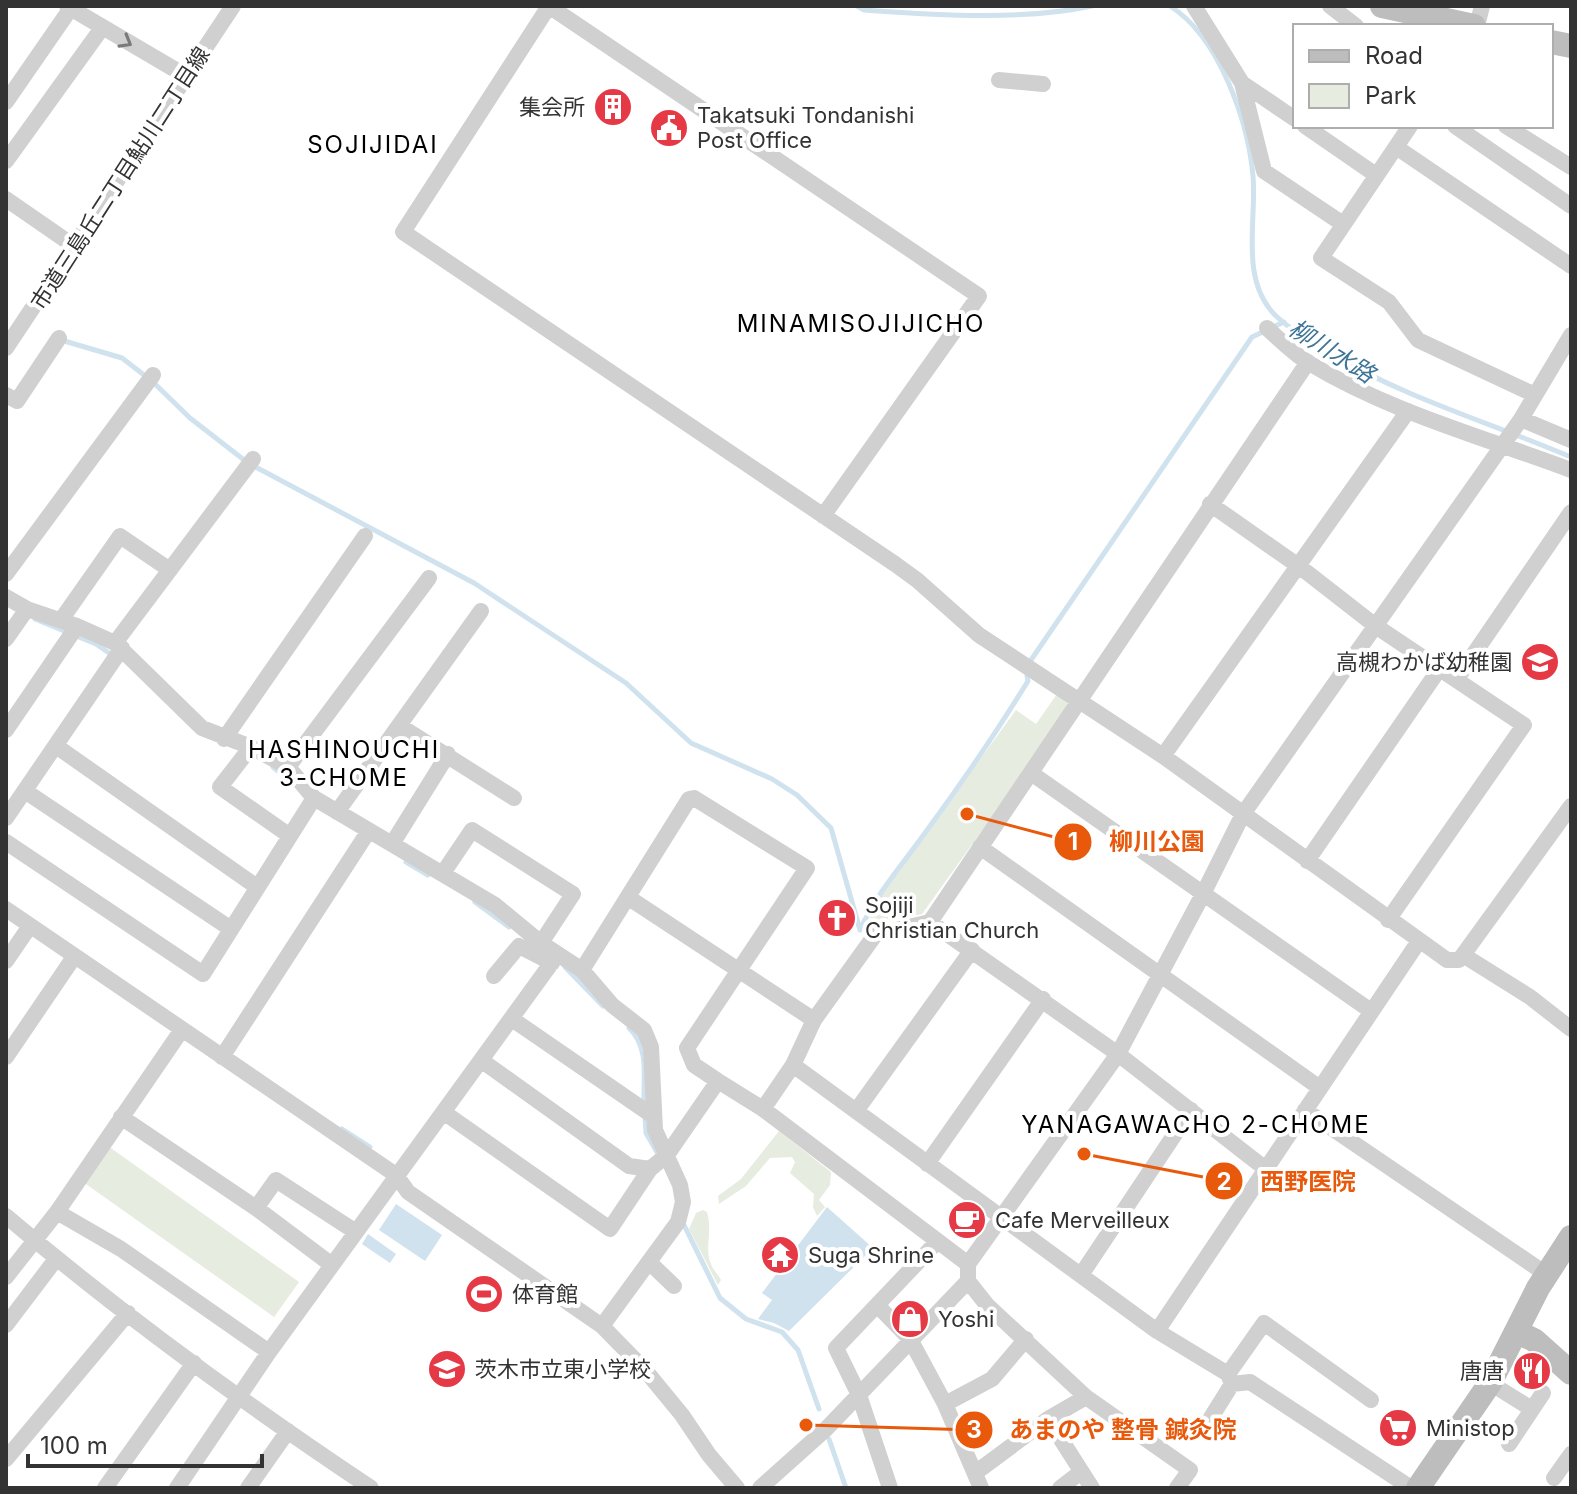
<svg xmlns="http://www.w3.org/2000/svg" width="1577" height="1494" font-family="Inter,'Noto Sans JP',sans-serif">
	<rect width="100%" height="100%" fill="#fff"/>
	<path fill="#e6ecdf" d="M1057 694 1068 702 1070 708 922 914 868 924 874 905 1016 710 1036 724Z
		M779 1131 831 1172 830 1185 819 1200 825 1207 817 1216 813 1207 814 1194 790 1173 795 1162 792 1157 770 1158 746 1186 719 1204 718 1196 741 1179Z
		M108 1146 299 1282 274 1317 83 1182Z
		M703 1210 707 1212C713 1232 704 1249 711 1264 713 1270 718 1274 721 1280L718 1285 689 1229 696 1213Z"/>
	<path fill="#cfe2ee" d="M396 1204 442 1235 425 1261 379 1230Z
		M827 1207 873 1248 789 1331 774 1323 758 1319 772 1300 762 1293Z
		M368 1234 396 1254 390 1263 362 1244Z"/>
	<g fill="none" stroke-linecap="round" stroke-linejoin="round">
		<path stroke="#cfe2ee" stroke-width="5" d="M857 6 864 10C937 15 1021 21 1092 6
			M1170 6C1219 37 1248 120 1253 176 1257 221 1239 280 1276 316 1292 331 1312 343 1331 354 1406 398 1491 423 1571 457
			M61 340 122 358 153 382 190 418 248 463 474 583 626 683 691 743 772 779 797 795 831 828 860 930C876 894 902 865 925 833 961 784 996 733 1028 681L1027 676
			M35 619 96 644 109 653
			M1031 660 1252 337 1284 322
			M273 767 290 781
			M406 862 428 875
			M475 902 509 927
			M565 967 603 1006
			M629 1028C650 1048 643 1078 644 1105
			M645 1115 646 1133 658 1154
			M342 1129 370 1147
			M684 1225 720 1298 746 1319 782 1332 798 1350 819 1409
			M829 1439 846 1488"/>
		<path stroke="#d0d0d0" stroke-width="16" d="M67 6 186 76
			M549 6 403 232 895 564 917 580 979 635 1163 756 1447 960H1459L1463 955 1571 806
			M549 6 979 296 823 516
			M1194 6 1242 83 1264 171 1343 224
			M1330 6 1356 26
			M1477 26 1482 6
			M999 80 1043 84
			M1242 83 1295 119
			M6 102 71 8
			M1305 126 1376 175
			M1410 126 1321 258 1389 302 1418 340 1535 395
			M1455 126 1571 206
			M1506 126 1571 167
			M1396 147 1571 266
			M6 161 102 28
			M6 199 74 246
			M1267 328C1280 340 1294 354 1309 363 1390 412 1483 437 1571 470
			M6 348 233 6
			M6 395 17 401 59 338
			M1521 419 1571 440
			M1210 504 1300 567 1377 627 1524 725 1388 920
			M6 574 153 375
			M6 597 27 609 77 626 115 643 202 728 251 747 288 767 314 798 495 905 541 943 582 970 612 1005 644 1030 651 1047 655 1130 680 1185 683 1202 678 1222 602 1326 645 1370 682 1415 709 1455 737 1488
			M61 620 120 536 170 570
			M6 639 27 609
			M115 643 253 459
			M1456 680 1571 512
			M400 726 514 798
			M6 730 77 626
			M224 739 365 536
			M56 746 257 887
			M251 747 220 787 290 836
			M1163 756 1408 411
			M288 767 429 578
			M1031 773 1371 1011
			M25 791 231 929
			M337 812 481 611
			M6 818 122 648
			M6 842 203 974 314 798
			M392 844 448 754
			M980 847 1320 1088
			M1307 861 1440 668
			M443 873 472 830 573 894 541 943
			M629 898 814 1020
			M6 909 396 1175 408 1192 602 1326
			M930 922 1118 1054 1267 1170
			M1463 955 1530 997 1571 1029
			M6 961 30 926
			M582 970 689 799 694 798 807 868 687 1048 694 1065 718 1081
			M494 976 519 946 552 963
			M512 1019 653 1116
			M6 1057 74 957
			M222 1057 368 832
			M485 1063 629 1166 650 1169 667 1155 718 1081 763 1109 793 1065 814 1020 875 935 930 922 1308 362
			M793 1065 1157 1331 1419 941
			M763 1109 968 1264
			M1305 1110 1546 1274
			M856 1111 972 950
			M449 1116 610 1229 650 1169
			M121 1117 256 1208 332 1265
			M927 1164 1043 999
			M256 1208 276 1180 356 1232
			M57 1212 121 1249 269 1352
			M6 1216C121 1314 245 1404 371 1488
			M649 1262 674 1286
			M1081 1275 1191 1110
			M6 1277 57 1212 181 1031
			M968 1281 987 1305 1086 1397 1190 1470 1177 1488
			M877 1305 910 1339 945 1404 981 1488
			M6 1325 56 1259
			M1157 1331 1228 1374 1232 1384 1207 1424
			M1228 1374 1264 1323 1371 1400
			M1490 1383 1532 1409
			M1232 1384 1250 1382 1411 1488
			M945 1404 992 1379 1026 1339
			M1048 1419 1092 1488
			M1509 1444 1543 1393
			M6 1459 128 1313
			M975 1473 1048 1419 1086 1397
			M1554 1478 1571 1454
			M105 1488 194 1363
			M177 1488 269 1352 558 954
			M248 1488 288 1431
			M760 1488 826 1429 968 1281V1264L1118 1054 1203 894 1243 814 1521 419 1571 335
			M890 1488 859 1395 836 1348 937 1242
			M1060 1488 1081 1472"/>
		<path stroke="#bdbdbd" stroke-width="24" d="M1382 6 1474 26
			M1551 42 1571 46
			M1517 1332 1534 1340 1571 1373
			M1418 1488 1490 1383 1538 1288 1571 1237"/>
	</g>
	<defs><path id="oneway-chevron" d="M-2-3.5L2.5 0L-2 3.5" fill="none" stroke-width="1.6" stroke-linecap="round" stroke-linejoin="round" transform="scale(2)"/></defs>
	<use stroke="#7a7a7a" href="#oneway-chevron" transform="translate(126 42) rotate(30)"/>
	<defs>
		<g id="building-disc" transform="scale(2)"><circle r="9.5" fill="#e63946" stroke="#fff"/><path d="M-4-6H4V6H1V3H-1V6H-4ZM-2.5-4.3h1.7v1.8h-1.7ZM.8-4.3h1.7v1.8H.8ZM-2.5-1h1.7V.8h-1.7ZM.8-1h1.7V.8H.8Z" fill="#fff"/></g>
		<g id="civic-disc" transform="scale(2)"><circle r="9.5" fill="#e63946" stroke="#fff"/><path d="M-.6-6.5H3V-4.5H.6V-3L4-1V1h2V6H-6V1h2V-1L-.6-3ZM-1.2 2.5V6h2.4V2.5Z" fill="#fff"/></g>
		<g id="school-disc" transform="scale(2)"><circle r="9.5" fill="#e63946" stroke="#fff"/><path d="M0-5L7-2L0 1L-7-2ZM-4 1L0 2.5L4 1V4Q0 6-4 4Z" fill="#fff"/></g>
		<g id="church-disc" transform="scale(2)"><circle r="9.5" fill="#e63946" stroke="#fff"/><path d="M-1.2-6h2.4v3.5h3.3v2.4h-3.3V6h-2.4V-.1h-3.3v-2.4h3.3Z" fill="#fff"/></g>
		<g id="cafe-disc" transform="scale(2)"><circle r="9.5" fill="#e63946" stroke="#fff"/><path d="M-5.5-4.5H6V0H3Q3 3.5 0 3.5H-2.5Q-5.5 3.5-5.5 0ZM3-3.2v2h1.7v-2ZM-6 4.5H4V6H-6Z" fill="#fff"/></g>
		<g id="temple-disc" transform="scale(2)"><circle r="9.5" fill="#e63946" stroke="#fff"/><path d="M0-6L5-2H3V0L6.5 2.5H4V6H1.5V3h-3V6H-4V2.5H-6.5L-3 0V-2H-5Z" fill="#fff"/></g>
		<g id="stadium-disc" transform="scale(2)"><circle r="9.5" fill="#e63946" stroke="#fff"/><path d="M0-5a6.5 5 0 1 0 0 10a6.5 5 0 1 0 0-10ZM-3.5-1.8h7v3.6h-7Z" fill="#fff"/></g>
		<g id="shop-disc" transform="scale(2)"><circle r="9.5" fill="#e63946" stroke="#fff"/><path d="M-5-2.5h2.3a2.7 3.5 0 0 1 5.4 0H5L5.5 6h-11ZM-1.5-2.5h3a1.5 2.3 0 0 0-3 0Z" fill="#fff"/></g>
		<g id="restaurant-disc" transform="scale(2)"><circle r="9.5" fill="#e63946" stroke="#fff"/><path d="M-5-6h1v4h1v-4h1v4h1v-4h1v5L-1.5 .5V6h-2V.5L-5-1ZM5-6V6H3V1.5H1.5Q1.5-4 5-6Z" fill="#fff"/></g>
		<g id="supermarket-disc" transform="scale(2)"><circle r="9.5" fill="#e63946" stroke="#fff"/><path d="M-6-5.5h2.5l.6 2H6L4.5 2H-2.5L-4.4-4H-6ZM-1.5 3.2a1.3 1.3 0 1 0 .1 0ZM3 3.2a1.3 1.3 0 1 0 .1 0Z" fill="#fff"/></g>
	</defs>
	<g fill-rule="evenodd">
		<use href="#building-disc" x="613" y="107"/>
		<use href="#civic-disc" x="669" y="128"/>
		<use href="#school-disc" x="1540" y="662"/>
		<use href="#church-disc" x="837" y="918"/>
		<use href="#cafe-disc" x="967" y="1220"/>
		<use href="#temple-disc" x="780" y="1255"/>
		<use href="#stadium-disc" x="484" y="1294"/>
		<use href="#shop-disc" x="910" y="1319"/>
		<use href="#school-disc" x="447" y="1369"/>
		<use href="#restaurant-disc" x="1532" y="1371"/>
		<use href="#supermarket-disc" x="1398" y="1428"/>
	</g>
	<g text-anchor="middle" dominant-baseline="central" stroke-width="8" stroke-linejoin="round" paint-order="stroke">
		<g font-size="22" fill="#333" stroke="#fff" text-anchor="start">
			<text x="585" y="107" text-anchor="end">集会所</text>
			<text x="697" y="115">Takatsuki Tondanishi<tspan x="697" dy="25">Post Office</tspan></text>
			<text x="1512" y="662" text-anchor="end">高槻わかば幼稚園</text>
			<text x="865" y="905">Sojiji<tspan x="865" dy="25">Christian Church</tspan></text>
			<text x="995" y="1220">Cafe Merveilleux</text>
			<text x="808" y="1255">Suga Shrine</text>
			<text x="512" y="1294">体育館</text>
			<text x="938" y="1319">Yoshi</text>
			<text x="475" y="1369">茨木市立東小学校</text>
			<text x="1504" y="1371" text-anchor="end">唐唐</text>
			<text x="1426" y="1428">Ministop</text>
		</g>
		<g font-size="22" fill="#333" stroke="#fff">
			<text transform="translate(120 178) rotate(-57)">市道三島丘二丁目鮎川二丁目線</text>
		</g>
		<g font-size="24" letter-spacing="2" fill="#000" stroke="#fff">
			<text x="373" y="144">SOJIJIDAI</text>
			<text x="861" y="323">MINAMISOJIJICHO</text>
			<text x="344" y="749">HASHINOUCHI<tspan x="344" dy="28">3-CHOME</tspan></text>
			<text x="1196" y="1124">YANAGAWACHO 2-CHOME</text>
		</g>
		<g font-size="24" font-style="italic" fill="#3f7597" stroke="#fff">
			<text transform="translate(1332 351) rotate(32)">柳川水路</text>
		</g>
	</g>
	<path fill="none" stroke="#e8590c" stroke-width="3" d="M967 814L1073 842M1084 1154L1224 1181M806 1425L974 1430"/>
	<g fill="#e8590c" stroke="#fff" stroke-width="3">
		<circle cx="967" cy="814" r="8"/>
		<circle cx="1084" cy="1154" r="8"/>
		<circle cx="806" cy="1425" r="8"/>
		<circle cx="1073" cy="842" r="20"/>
		<circle cx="1224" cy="1181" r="20"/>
		<circle cx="974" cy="1430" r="20"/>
	</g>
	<g font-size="24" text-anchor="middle" font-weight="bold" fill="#fff">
		<text x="1073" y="850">1</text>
		<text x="1224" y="1190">2</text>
		<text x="974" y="1438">3</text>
	</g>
	<g font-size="24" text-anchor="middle" font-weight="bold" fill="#e8590c" stroke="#fff" stroke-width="8" stroke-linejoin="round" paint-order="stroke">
		<text x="1157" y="850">柳川公園</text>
		<text x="1308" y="1190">西野医院</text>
		<text x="1123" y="1438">あまのや 整骨 鍼灸院</text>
	</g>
	<rect width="1577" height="1494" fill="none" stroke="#333333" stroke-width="16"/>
	<rect x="1293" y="24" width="260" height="104" fill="#ffffff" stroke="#adadad" stroke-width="2"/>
	<rect x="1309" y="50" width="40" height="12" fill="#bdbdbd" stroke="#adadad" stroke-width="2"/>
	<text x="1365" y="64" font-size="24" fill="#333333">Road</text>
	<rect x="1309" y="84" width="40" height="24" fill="#e6ecdf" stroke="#adadad" stroke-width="2"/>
	<text x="1365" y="104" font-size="24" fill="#333333">Park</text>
	<path d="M28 1454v12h234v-12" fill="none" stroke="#333333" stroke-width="4"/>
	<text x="40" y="1454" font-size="24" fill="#333333" stroke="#ffffff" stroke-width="6" paint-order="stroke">100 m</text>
</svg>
